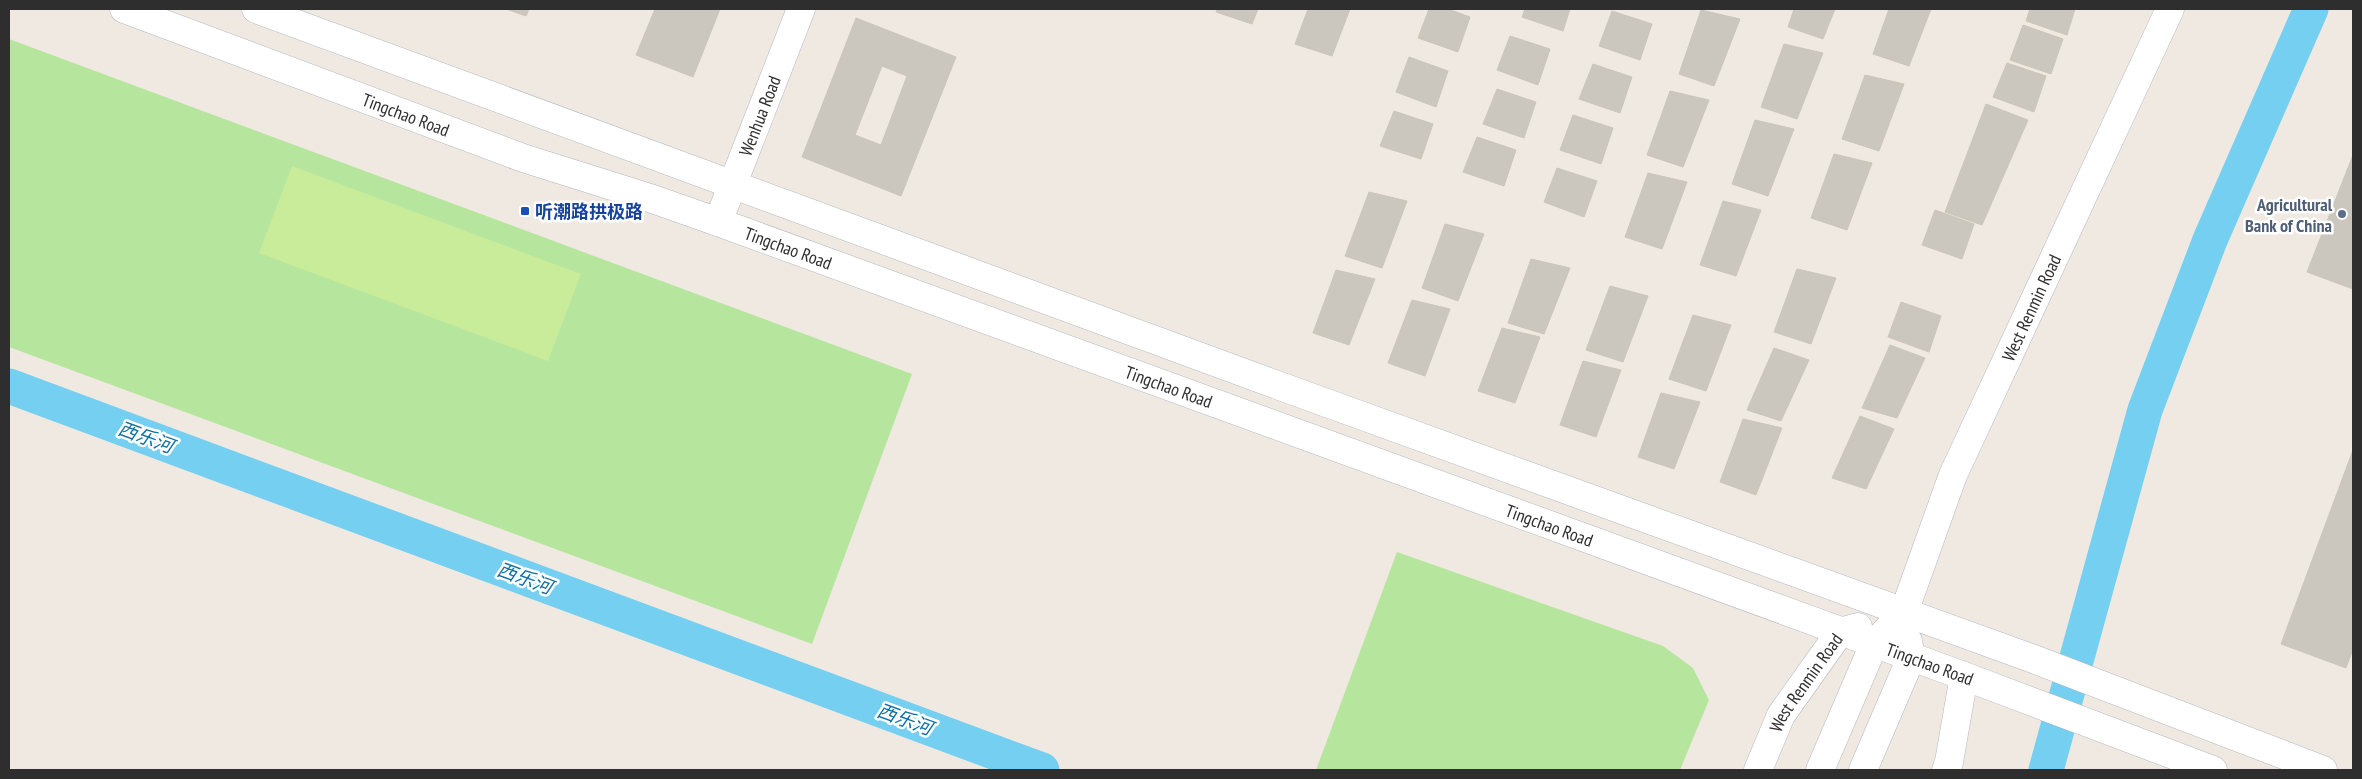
<svg xmlns="http://www.w3.org/2000/svg" width="2362" height="779" font-family="'PT Sans Narrow','Noto Sans SC',sans-serif">
	<rect width="100%" height="100%" fill="#efe9e1"/>
	<path fill="#b6e59e" d="M9 39 912 374 812 644 9 347Z
		M1397 552 1663 646 1693 668 1709 700 1680 770H1316Z"/>
	<path fill="#c9ec9a" d="M292 166 581 274 548 361 259 253Z"/>
	<g fill="none" stroke-linecap="round" stroke-linejoin="round">
		<path stroke="#75cff0" stroke-width="35" d="M9 386 1042 770
			M2046 770 2145 410 2210 240 2311 9"/>
	</g>
	<path fill="#cbc7bf" stroke="#cbc5ba" fill-rule="evenodd" d="M506 9H529L526 16Z
		M655 9H720L693 77 636 55Z
		M1217 9H1258L1252 24 1216 12Z
		M1308 9H1350L1332 56 1295 44Z
		M1429 9H1448L1470 17 1458 52 1418 38Z
		M1525 9H1570L1563 31 1522 17Z
		M1794 9H1835L1823 39 1788 27Z
		M1889 9H1931L1909 66 1873 54Z
		M2030 9H2075L2067 35 2026 21Z
		M1701 10 1740 19 1714 86 1679 74Z
		M1612 11 1652 24 1640 60 1599 46Z
		M856 18 956 57 901 196 802 157ZM882 66 907 76 881 145 855 135Z
		M2023 25 2063 39 2051 74 2010 60Z
		M1510 36 1550 49 1538 85 1497 70Z
		M1784 44 1823 53 1797 119 1761 107Z
		M1409 57 1448 71 1436 107 1396 92Z
		M2007 63 2046 76 2034 112 1993 97Z
		M1593 64 1632 77 1620 113 1579 99Z
		M1865 75 1904 84 1879 151 1842 139Z
		M1497 89 1536 102 1524 138 1483 124Z
		M1670 91 1709 100 1683 167 1647 155Z
		M1986 104 2028 120 1982 225 1945 212Z
		M1394 111 1433 124 1421 159 1380 146Z
		M1573 115 1613 128 1601 164 1560 150Z
		M1755 120 1794 129 1768 196 1732 184Z
		M1477 137 1516 150 1504 186 1463 172Z
		M1834 154 1872 163 1847 230 1811 218Z
		M2353 155V289L2307 272Z
		M1557 168 1597 181 1584 217 1544 202Z
		M1648 173 1687 182 1662 249 1625 237Z
		M1369 192 1407 201 1382 268 1345 256Z
		M1723 201 1761 210 1736 276 1700 265Z
		M1935 210 1974 224 1962 259 1922 245Z
		M1445 224 1484 234 1458 301 1422 288Z
		M1531 259 1570 268 1544 334 1508 323Z
		M1797 269 1836 278 1811 344 1774 332Z
		M1336 270 1375 279 1349 345 1313 333Z
		M1610 286 1648 296 1623 362 1586 350Z
		M1412 300 1450 309 1425 376 1388 363Z
		M1901 302 1941 316 1929 352 1888 337Z
		M1693 315 1731 325 1706 391 1669 379Z
		M1502 328 1540 337 1515 403 1478 391Z
		M1890 345 1925 358 1897 418 1862 408Z
		M1774 348 1809 360 1781 421 1747 410Z
		M1583 361 1621 370 1596 437 1560 425Z
		M1661 393 1700 402 1674 469 1638 457Z
		M1860 416 1894 429 1866 489 1832 478Z
		M1743 419 1782 428 1756 495 1720 482Z
		M2353 450V649L2346 668 2281 644Z"/>
	<g fill="none" stroke-linecap="round" stroke-linejoin="round">
		<g stroke="#b4b7c1" stroke-width="29">
			<g id="street">
				<path id="s1" d="M718 222 801 9"/>
			</g>
		</g>
		<g stroke="#b4b7c1" stroke-width="29">
			<g id="secondary">
				<path id="s2" d="M124 9 523 158 650 198 718 222 1964 676 2213 770"/>
				<path d="M256 9 1277 385 2031 658 2323 770"/>
				<path id="s3" d="M1758 770 1781 715 1840 632 1858 627"/>
				<path id="s4" d="M1820 770 1874 644 1904 612 1953 475 2170 9"/>
				<path d="M1863 770 1911 658 1908 641"/>
				<path d="M1946 770 1949 762 1964 676"/>
			</g>
		</g>
		<use href="#street" stroke="#fff" stroke-width="28"/>
		<use href="#secondary" stroke="#fff" stroke-width="28"/>
	</g>
	<rect fill="#1a4fb4" stroke="#fff" stroke-width="2" x="520" y="206" width="10" height="10" rx="2.5"/>
	<circle fill="#5c6f8a" stroke="#fff" stroke-width="2" cx="2342" cy="214" r="5"/>
	<g text-anchor="middle" dominant-baseline="central" stroke-width="5" stroke-linejoin="round" paint-order="stroke">
		<g font-size="18" fill="#2e2e2e" stroke="#fff">
			<text stroke="none"><textPath href="#s2" startOffset="301">Tingchao Road</textPath></text>
			<text stroke="none"><textPath href="#s1" startOffset="114">Wenhua Road</textPath></text>
			<text stroke="none"><textPath href="#s2" startOffset="706">Tingchao Road</textPath></text>
			<text stroke="none"><textPath href="#s4" startOffset="511">West Renmin Road</textPath></text>
			<text stroke="none"><textPath href="#s2" startOffset="1111">Tingchao Road</textPath></text>
			<text stroke="none"><textPath href="#s2" startOffset="1516">Tingchao Road</textPath></text>
			<text stroke="none"><textPath href="#s2" startOffset="1921">Tingchao Road</textPath></text>
			<text stroke="none"><textPath href="#s3" startOffset="100">West Renmin Road</textPath></text>
		</g>
		<g font-size="18" font-weight="bold" fill="#4e5e75" stroke="#fff" text-anchor="end">
			<text x="2332" y="204">Agricultural<tspan x="2332" dy="21">Bank of China</tspan></text>
		</g>
		<g font-size="18" font-weight="bold" fill="#164399" stroke="#fff" text-anchor="start">
			<text x="535" y="211">听潮路拱极路</text>
		</g>
		<g font-size="19" font-style="italic" fill="#0d6fa3" stroke="#fff">
			<text transform="translate(146 437) rotate(20)">西乐河</text>
			<text transform="translate(525 578) rotate(20)">西乐河</text>
			<text transform="translate(905 719) rotate(20)">西乐河</text>
		</g>
	</g>
	<rect width="2362" height="779" fill="none" stroke="#2e2e2e" stroke-width="20"/>
</svg>
